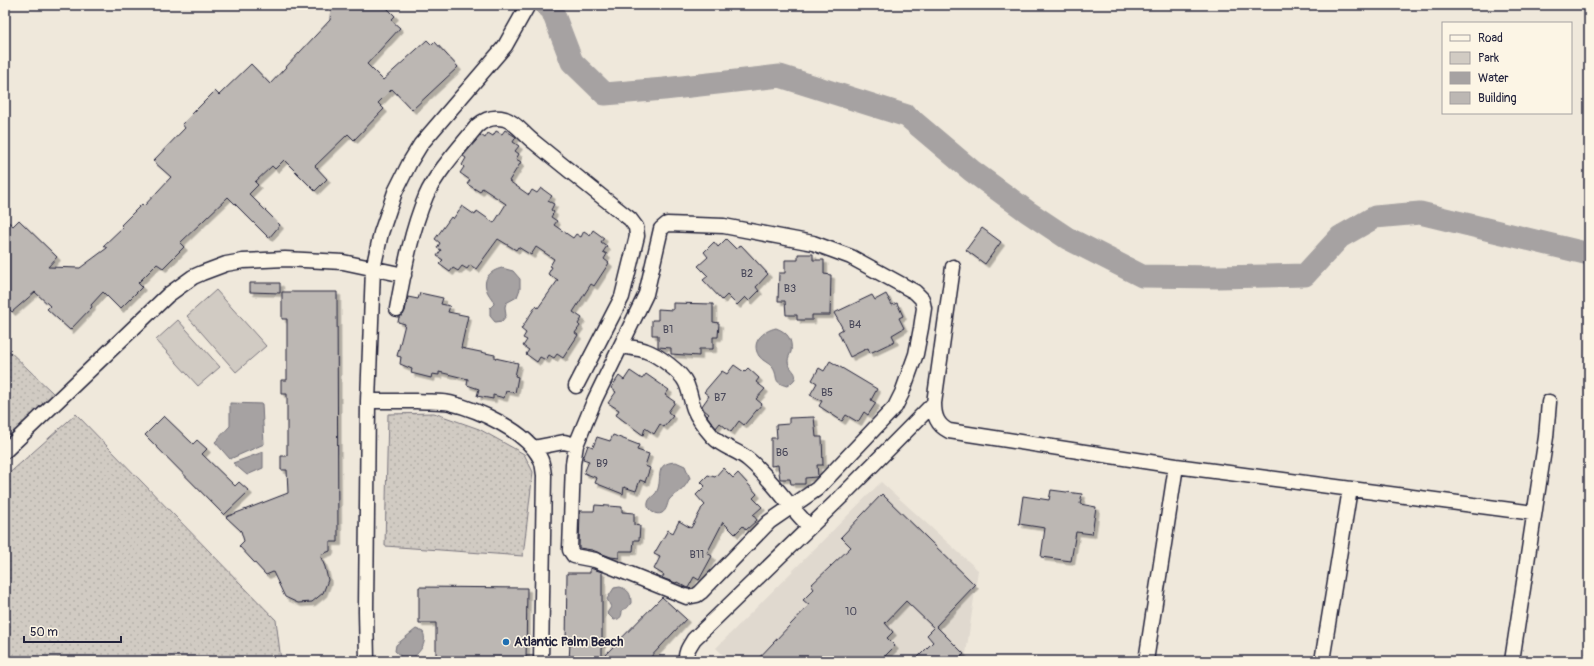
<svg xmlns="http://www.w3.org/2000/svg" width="1594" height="666" font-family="Pangolin,sans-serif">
	<defs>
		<pattern id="green-dots" width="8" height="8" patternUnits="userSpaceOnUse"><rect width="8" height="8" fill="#d1cbc3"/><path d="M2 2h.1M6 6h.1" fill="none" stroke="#b3aea8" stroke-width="1.8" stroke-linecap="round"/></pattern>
		<filter id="shadow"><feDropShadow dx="3.5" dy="3.5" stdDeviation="0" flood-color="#0004"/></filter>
	</defs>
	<rect width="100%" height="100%" fill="#efe8db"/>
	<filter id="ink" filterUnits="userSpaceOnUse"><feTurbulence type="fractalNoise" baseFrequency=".025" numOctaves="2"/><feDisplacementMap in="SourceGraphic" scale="8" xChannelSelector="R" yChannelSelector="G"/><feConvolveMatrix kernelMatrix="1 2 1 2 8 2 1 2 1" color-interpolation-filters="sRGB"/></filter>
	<g filter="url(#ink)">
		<path fill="#e0d9cf" d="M881 482 978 570 965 661H729L716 648Z"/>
		<path fill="url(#green-dots)" stroke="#7a767f" d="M5 347 54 394 5 443Z
			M434 413 479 429 524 454 533 472 523 556 385 546 388 414Z
			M76 414 276 620 281 661H5V477Z"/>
		<path fill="#d1cbc3" stroke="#7a767f" d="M216 290 266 346 236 372 187 316Z
			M178 320 220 367 198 386 156 340Z"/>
		<path fill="#a6a2a2" stroke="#716f79" d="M502 268 513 271 520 279V289L517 297 506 303 505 307 506 316 502 321 495 322 490 316V308L494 304C493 299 490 297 488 293 481 280 489 271 502 268Z
			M776 328C787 332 793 339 791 352 790 354 788 358 788 361 789 372 805 374 787 386 772 382 779 378 773 368 770 363 762 361 759 356 750 342 763 331 776 328Z
			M230 403 262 404 264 444 230 459 215 442 230 426Z
			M263 452V468L247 475 233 463Z
			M676 462 685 466 690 478C687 483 684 489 679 492 675 495 672 496 669 500 667 504 667 510 662 513 656 516 646 510 648 503 649 497 655 496 657 491 663 478 653 463 676 462Z
			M620 587C629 590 631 594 631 603L627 608 622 610C622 616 621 619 614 620L607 613 611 607 607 599 614 588Z
			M416 629 423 632C428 644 419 653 410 660L404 659 395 651 396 645Z"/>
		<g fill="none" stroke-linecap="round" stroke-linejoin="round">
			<path stroke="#a6a2a2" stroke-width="23" d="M546 5 552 10 572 62 605 94 664 89 780 76 907 116 972 171 1028 212 1067 238 1142 276 1217 277 1305 275 1340 237 1375 217 1420 213 1589 254"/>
		</g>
		<path fill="#bcb7b3" stroke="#22223b" filter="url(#shadow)" d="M331 5H384L395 16 391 20 400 28 367 64 383 80 427 40 432 45 435 42 458 67 412 110 392 89 378 103 384 109 354 140 348 134 315 166 327 179 315 191 284 160 275 169 272 166 255 182 258 185 249 194 280 225 269 238 228 197 180 243 184 247 163 268 157 264 138 283 142 287 120 309 103 292 91 305 92 307 70 330 47 309 50 306 35 292 12 312 5 305V219L13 226 19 220 57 257 48 267 80 268 107 248 103 246 123 227 121 225 142 204 144 206 171 177 153 161 185 128 182 124 215 91 219 95 251 64 270 84 330 20Z
			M505 130 516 137 513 142 519 146 515 151 519 154 516 159 521 162 509 181 529 195 532 190 537 193 541 188 552 196 548 201 554 204 551 210 554 212 551 217 557 221 554 225 573 238 576 234 581 237 584 231 590 235 593 230 604 238 601 242 607 246 603 252 607 254 604 259 609 263 594 286 591 284 573 312 582 318 578 324 580 326 575 333 578 335 563 358 557 354 554 358 549 355 546 360 540 357 537 362 526 354 529 350 523 346 527 340 523 338 526 333 521 329 536 306 538 308 558 280 548 274 552 267 550 266 554 259 536 247 531 255 518 247 516 250 498 239 476 269 470 265 467 269 462 266 458 271 453 268 450 272 439 264 443 260 437 256 441 250 437 248 440 243 435 239 451 217 453 219 462 206 475 215 477 211 494 223 506 204 482 188 480 192 467 184 470 180 460 173 464 167 462 165 466 158 463 156 481 135 485 138 488 133 493 136 496 131 502 134Z
			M982 228 1001 242 985 264 966 250Z
			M726 239 736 249 741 245 768 274 756 287 759 291 749 301 745 297 737 305 727 295 722 300 703 280 708 276 698 266 708 257 704 252 714 242 718 247Z
			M798 254H813V260H824V274L831 275 830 315H812V320H797V315H786L785 301H778L779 273H785V260H798Z
			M250 283H280V293L250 292Z
			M282 292H337L338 542H330V551L320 555 325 567 328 580 323 593 312 602 298 603 285 597 273 572 266 575 239 546 244 541 241 531 226 517 288 493 287 470H281V456H287V394H281V380H287V319H282Z
			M420 293 443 298 441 304 450 306 448 312 468 316 461 348 495 355V358L518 363 515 376 518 377 515 393 506 391 504 398 493 395V399L477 396 479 389 467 385 468 379 439 372V375L432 374 431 378 411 373 412 369 400 364 401 357 397 356 405 324 398 322 399 317 403 315 405 311 408 297 418 299Z
			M886 294 892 305 897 303 903 316 899 318 904 328 892 335 895 341 870 353 868 348 850 357 838 332 843 329 834 313 872 295 875 300Z
			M673 303 713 304V322L719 323 718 337H713V349H699V356L671 354V348L658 347V335H652V320H658V309L673 310Z
			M830 361 877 389 871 400 876 403 868 415 864 412 858 422 846 415 842 421 819 406 822 401 810 395 817 383 812 380 819 368 824 371Z
			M734 365 744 372 748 368 759 378 756 382 765 389 756 399 762 404 744 425 739 421 731 432 720 423 716 428 707 416 709 414 704 410 702 406 709 396 704 392 722 371 727 374Z
			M630 371 642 379 646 374 669 390 665 395 675 402 668 412 673 416 664 427 660 424 654 434 645 428 643 435 616 415 619 410 608 403 616 392 611 388 619 376 624 380Z
			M164 416 193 444 197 440 207 449 202 454 235 486 239 482 249 491 224 515 145 435Z
			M814 417 816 437H822L823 465H817L818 476 816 477 805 478V484H791L790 479H780L778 465 771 466V438H777L776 425 789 424V418Z
			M613 435 639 445 637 450 649 454 645 466 650 468 645 482 640 480 636 491 624 487 623 494 595 483 597 478 584 473 589 461 583 459 588 445 593 447 597 437 610 441Z
			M723 468 733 478 738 473 757 494 753 498 762 507 753 515 757 520 746 530 743 526 735 534 723 522 707 553 712 556 699 580 694 577 688 588 677 582 676 583 662 578 664 575 654 569 660 557 654 554 668 530 673 533 679 521 691 528 701 510V509L705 505 696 495 705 486 701 482 708 475 715 477Z
			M1051 490 1082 494 1080 504 1096 507 1092 534 1076 532 1071 561 1041 557 1045 528 1019 524 1023 496 1049 500Z
			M882 494 975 585 936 626 964 654 957 661H914L933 642 927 635 934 628 906 601 885 623 893 632 887 638 895 646 880 661H756L809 605 803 600 814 589 811 585 851 547 841 537Z
			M595 505 622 507V512L634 513V525L640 526 639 540H634L633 551H619V558L611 557 592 550 579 548 580 511H594Z
			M590 568 602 572V658L662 597 686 619 647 661H569L570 643H566L567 573H590Z
			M419 587 527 588 526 661H436V623H419Z"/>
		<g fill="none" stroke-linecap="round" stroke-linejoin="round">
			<g stroke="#22223b" stroke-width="17">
				<path id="street" d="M667 224 724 226 813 243 851 257 915 292 922 299 924 308 921 328 916 354 902 393 895 407 817 489 769 522 701 592 697 595 687 597 595 560 574 556 570 550 573 464 576 445 595 399 646 294 661 229Z
					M953 267 934 403C934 416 937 425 949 431L1176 466 1534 513
					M397 309C404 271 411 231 426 196 436 173 461 146 477 126 485 119 494 116 505 119 517 123 524 135 534 142 566 168 598 194 630 219L636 227 637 236 622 297 576 386
					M622 346C630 348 639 348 646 351 658 355 681 372 686 383 690 392 691 401 694 409 698 419 706 429 713 437 723 448 738 450 749 460 772 479 789 507 810 527
					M368 401C384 401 400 401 417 401 428 402 440 401 450 403 479 410 526 431 540 458 543 463 543 470 544 475L541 661
					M533 448 564 442 576 445
					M5 451 168 295 193 277 202 273 226 264 243 261 285 259 343 262 404 275
					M367 661 366 611 368 401 373 269 381 233 395 192 410 162 421 144 505 46 528 5
					M686 661C685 652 689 647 694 639L841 497 934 403
					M1146 661 1176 466
					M1322 661 1350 489
					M1512 661 1546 437 1549 402"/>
			</g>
			<use href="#street" stroke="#fcf5e5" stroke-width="14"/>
		</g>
	</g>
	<circle fill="#1f6fb2" stroke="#fcf5e5" stroke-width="1.5" cx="506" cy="642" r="4"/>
	<g text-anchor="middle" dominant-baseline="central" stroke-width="3" stroke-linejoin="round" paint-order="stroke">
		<g font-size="11" fill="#484759">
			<text x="747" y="273">B2</text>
			<text x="790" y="288">B3</text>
			<text x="855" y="324">B4</text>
			<text x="668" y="329">B1</text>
			<text x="827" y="392">B5</text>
			<text x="720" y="397">B7</text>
			<text x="782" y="452">B6</text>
			<text x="602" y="463">B9</text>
			<text x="697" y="554">B11</text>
			<text x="851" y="611">10</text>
		</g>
		<g font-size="13" font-weight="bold" fill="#22223b" stroke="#fcf5e5" text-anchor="start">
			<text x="514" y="642">Atlantic Palm Beach</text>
		</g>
	</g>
	<rect width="1594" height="666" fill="none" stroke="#fcf5e5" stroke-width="20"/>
	<rect x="10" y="10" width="1574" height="646" fill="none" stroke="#22223b" stroke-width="1.5" filter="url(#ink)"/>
	<rect x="1442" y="22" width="130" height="92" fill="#fcf5e5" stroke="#a5a1a1"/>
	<rect x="1450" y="35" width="20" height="6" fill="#fcf5e5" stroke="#a5a1a1"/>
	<text x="1478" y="42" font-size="12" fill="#22223b">Road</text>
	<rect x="1450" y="52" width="20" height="12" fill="#d1cbc3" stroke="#a5a1a1"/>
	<text x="1478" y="62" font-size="12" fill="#22223b">Park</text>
	<rect x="1450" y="72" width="20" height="12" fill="#a6a2a2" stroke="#a5a1a1"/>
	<text x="1478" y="82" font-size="12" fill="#22223b">Water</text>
	<rect x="1450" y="92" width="20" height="12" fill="#bcb7b3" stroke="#a5a1a1"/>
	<text x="1478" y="102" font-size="12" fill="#22223b">Building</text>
	<path d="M24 636v6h97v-6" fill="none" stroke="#22223b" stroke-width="2"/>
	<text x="30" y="636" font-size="12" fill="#22223b" stroke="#fcf5e5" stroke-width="3" paint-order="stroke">50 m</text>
</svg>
